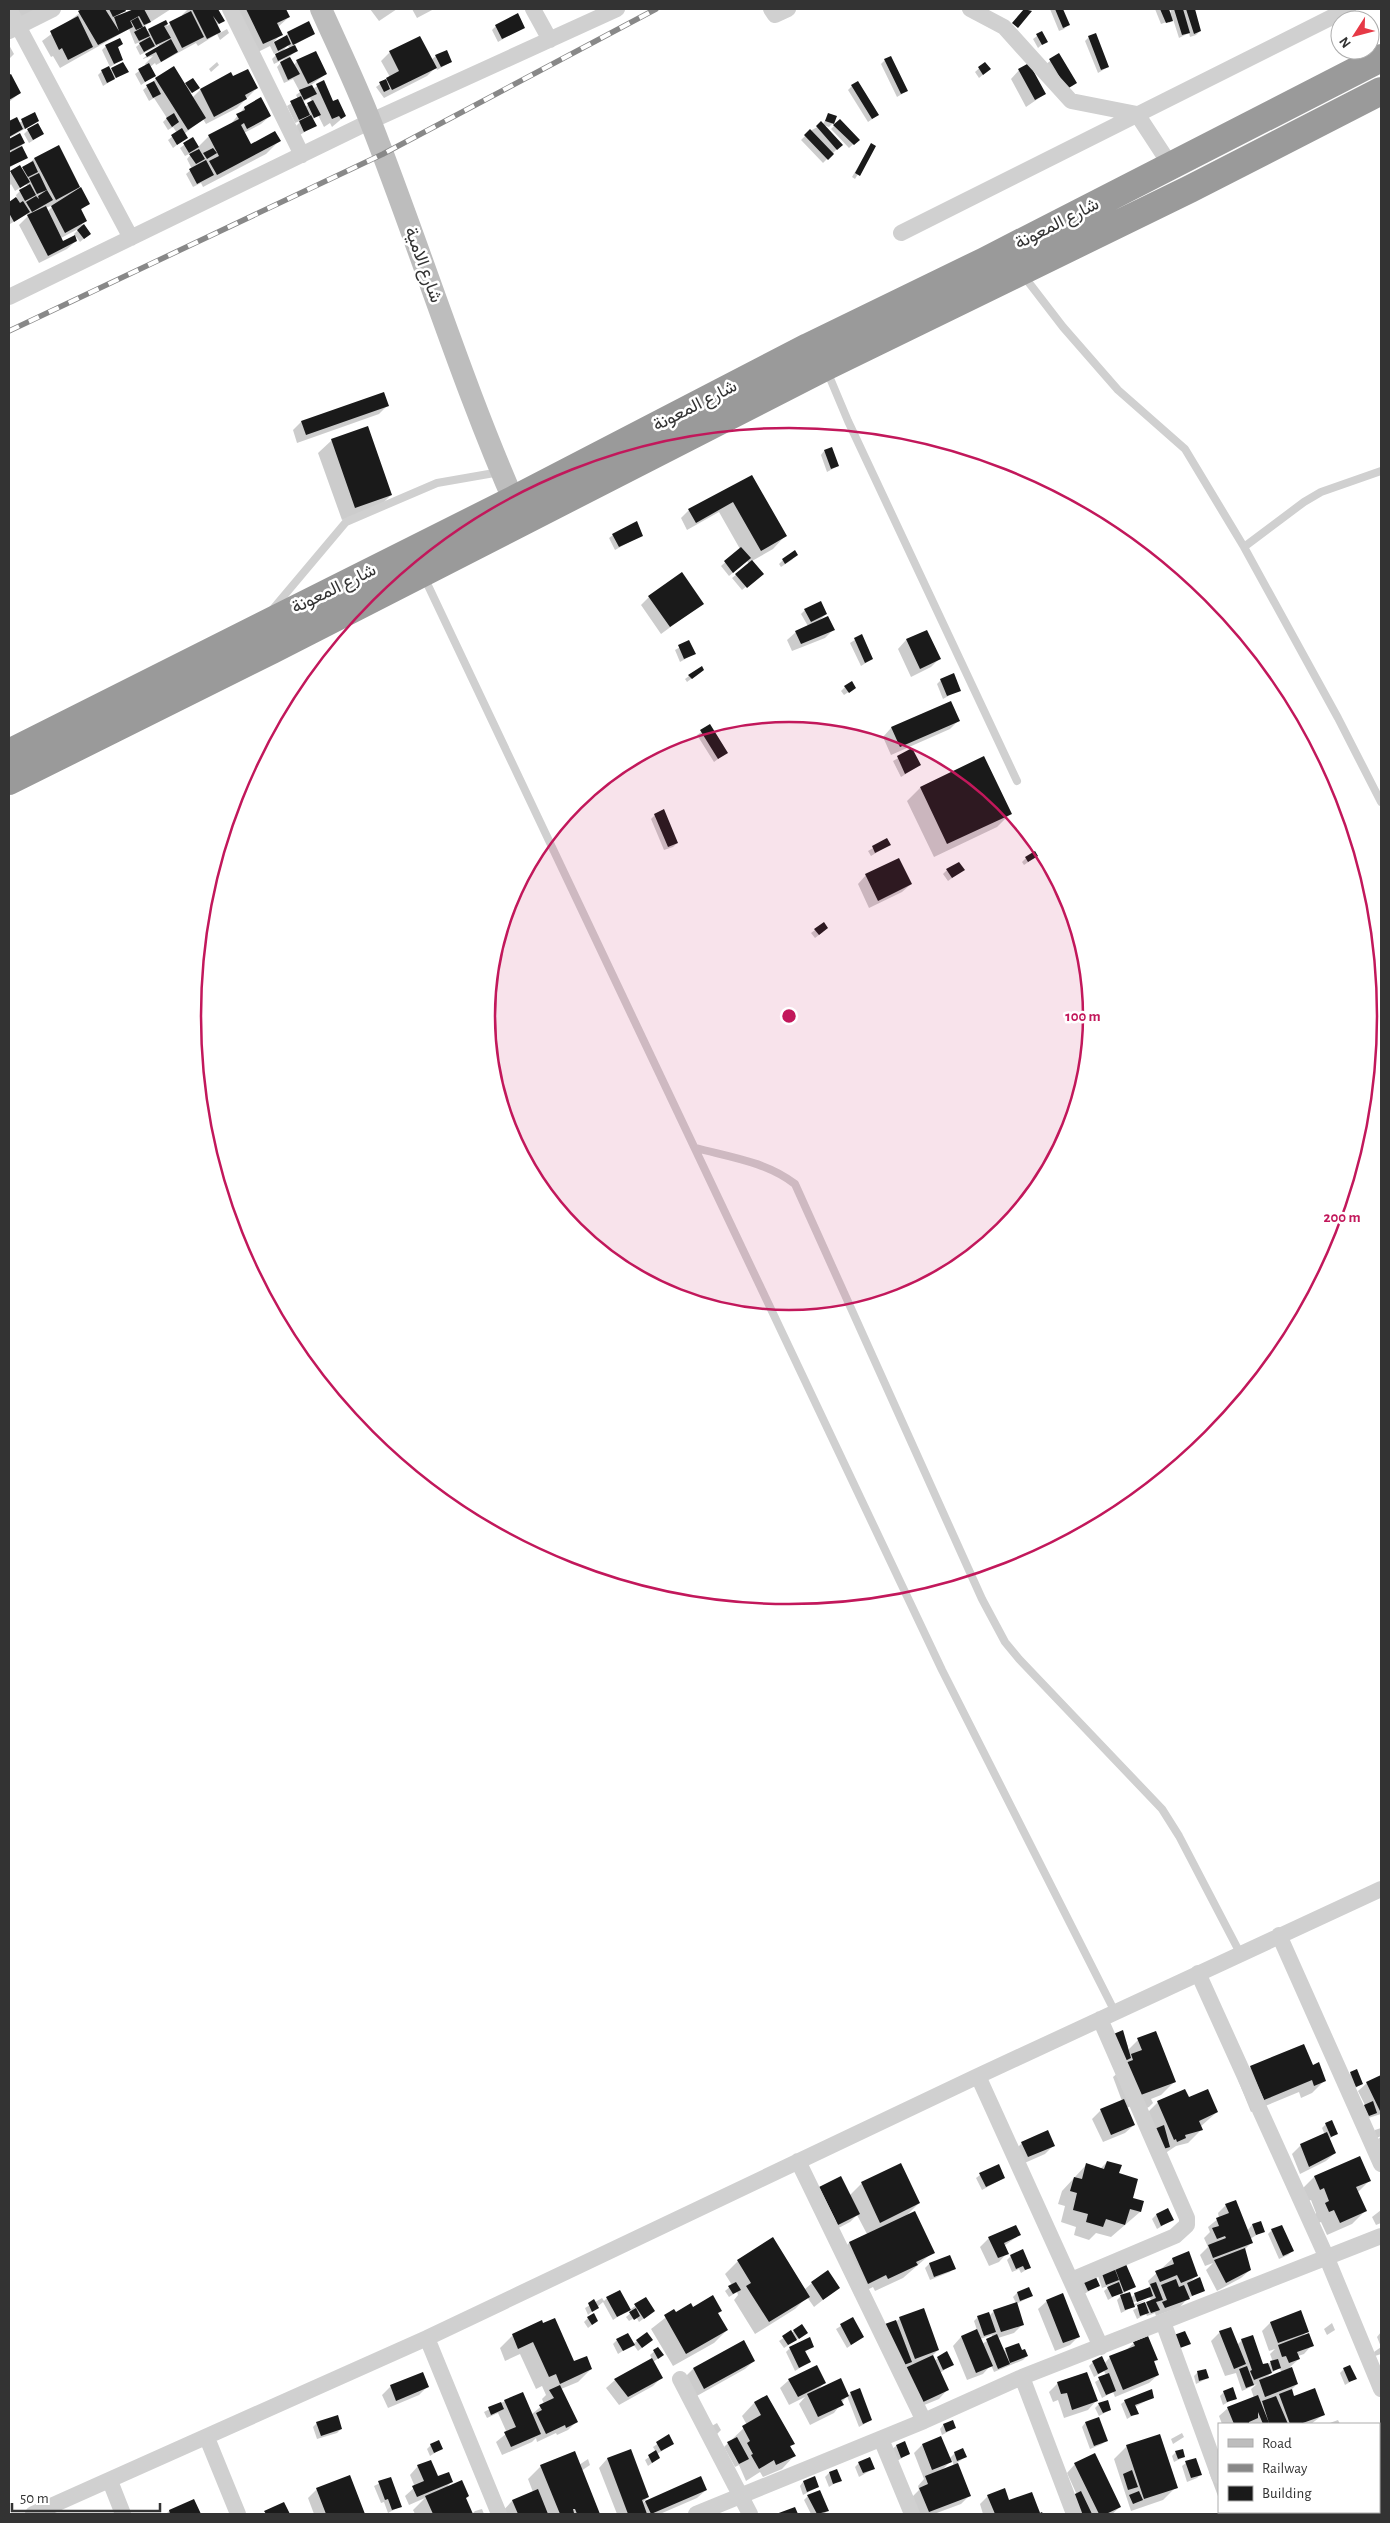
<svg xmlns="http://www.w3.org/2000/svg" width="1390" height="2523" font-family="'Alegreya Sans',Vazirmatn,sans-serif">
	<rect width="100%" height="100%" fill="#fff"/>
	<path fill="#0003" fill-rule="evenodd" d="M9 9H48L9 29Z
		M85 9H123L118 17 136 9H171L143 27 146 32 165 21 167 26 183 17 182 15 188 9H217L218 12 213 17 220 14 223 20 216 26 220 33 227 29 229 33 220 40 217 34 198 46 196 43 156 65 155 63 150 67 154 76 141 85 135 74 146 66 145 64 153 56 142 59 160 47 159 45 140 55 136 47 143 41 135 44 129 29 60 68 53 56 51 57 42 41Z
		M227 9H285L289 17 278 27 281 34 273 43 284 38 288 33 314 34 294 45 296 51 289 57 294 65 297 61 326 74 311 85 313 89 323 82 333 102 345 116 332 127 330 123 324 127 318 115 312 120 315 125 300 135 296 126 302 120 295 123 287 106 298 99 296 95 300 92 293 79 284 83 277 67 284 59 274 64 272 59 280 51 274 54 270 46 250 56ZM288 45 289 48 282 52ZM310 98 312 102 305 107 302 102Z
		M370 9H397L379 21Z
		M412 9H434L417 18Z
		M1050 9H1062L1068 25 1064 29 1059 31Z
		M1155 9H1167L1169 13 1171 12 1170 9H1193L1200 31 1196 35 1190 37 1189 33 1179 38 1173 19 1169 23V21L1161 24Z
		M496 26 524 27 498 42 492 30Z
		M1041 33 1046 41 1038 48 1033 39Z
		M1089 37 1108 67 1098 73 1085 41Z
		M122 44 117 48 122 60 110 67 102 50 106 46Z
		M9 45 14 54 9 59Z
		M390 52 431 60 436 56 451 62 437 70 436 67 427 76 384 98 376 87 390 77 381 61Z
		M1059 55 1062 92 1046 64Z
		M885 60 907 91 897 97 881 64Z
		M217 62 219 65 211 72 209 69Z
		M985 63V73L979 78 975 72Z
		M112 69 127 71 103 86 98 75 102 71H110Z
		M1019 70 1045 94 1026 107 1011 79Z
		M231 74 233 78 257 88 237 108 206 124 203 119 184 134 186 138 173 148 168 140 177 133 173 127 168 130 163 122 167 118 154 98 149 101 143 90 156 79 185 86 186 84 194 91 190 94 192 98 200 90Z
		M10 76 20 93 9 102V77Z
		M852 86 878 115 868 122 848 90Z
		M244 108 270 116 261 124 244 133 251 145 279 141 266 154 203 187 201 183 193 187 186 174 192 169 187 159 193 152 185 156 180 148 193 138 198 147 209 136 230 125Z
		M34 114 38 121 35 123 9 138V122L16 119 19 123Z
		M829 114 833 123 829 127 823 125 841 145 823 163 801 140 810 131 823 124Z
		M840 120 858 140 849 148 831 129Z
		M31 127 43 134 29 143 24 134Z
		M20 135 24 143 16 151 26 157 9 168V154L11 151 9 152V140Z
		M871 145 874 147 855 179 852 177Z
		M58 147 88 203 80 211 86 221 82 224 89 234 80 242 74 234 80 228 61 238 63 242 76 241 67 249 39 263 19 225 28 216 27 214 10 224 9 228V203L17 198 16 195 21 190 28 187 26 184 15 191 11 184 9 187V174L20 167 21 170 34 159ZM54 205 47 212 45 208Z
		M387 406 379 414 297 443 293 430 301 422Z
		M332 440 391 495 378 508 342 520 318 453Z
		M824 451 838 466 827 472 821 455Z
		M725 490 785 536 773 549 752 561 758 577 742 590 732 578 749 564 747 561 729 576 721 566 740 549 719 512 687 530 681 518 689 510Z
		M613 535H642L615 550 609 538Z
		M793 559 781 567 779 564 783 560Z
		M649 597 702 604 661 634 641 605Z
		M805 610 826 614 818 622 833 630 825 638 792 651 787 640 796 632 808 626 801 614Z
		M926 631 939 659 931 667 911 677 898 649 906 640Z
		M861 636 872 659 861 666 850 643Z
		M689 642 694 654 680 662 675 650Z
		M703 670 687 682 685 679 689 676Z
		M941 680 959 690 943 699 937 684Z
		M845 687 850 691 844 695 841 691Z
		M951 703 958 721 950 729 891 755 883 737 891 728Z
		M710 726 726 753 714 762 697 735Z
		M912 750 920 765 901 777 893 761Z
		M920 788 1010 814 997 827 934 857 907 801Z
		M655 815 677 843 673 847 664 850 651 819Z
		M887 840 889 845 871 856 868 851Z
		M1037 856 1024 865 1022 862 1026 858Z
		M947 870H963L948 881 943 874Z
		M866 875 911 884 902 892 869 908 858 884Z
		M815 930 823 932 815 938 811 933Z
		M1122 2032 1128 2046 1127 2051 1138 2040 1174 2082 1161 2095 1151 2099 1153 2103 1149 2107 1140 2111 1137 2104 1126 2108 1134 2125 1125 2133 1103 2142 1092 2119 1101 2110 1122 2101 1113 2077 1120 2071Z
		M1313 2066 1325 2080 1312 2093 1301 2098 1299 2092 1251 2112 1238 2080 1251 2067Z
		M1351 2073 1362 2084 1352 2090 1347 2077Z
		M1381 2076V2114L1365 2119 1361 2110 1365 2105 1358 2091 1367 2083Z
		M1188 2099 1217 2112 1200 2127 1201 2130 1188 2143 1176 2146 1164 2154 1145 2115 1158 2102Z
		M1326 2124 1336 2134 1329 2139 1335 2153 1326 2161 1300 2174 1292 2154 1300 2146 1325 2135 1322 2128Z
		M1381 2128V2151L1375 2143 1381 2136 1373 2140 1375 2130Z
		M1022 2143 1053 2146 1045 2154 1020 2165 1014 2151Z
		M1359 2158 1369 2181 1357 2193 1365 2211 1352 2224 1327 2235 1321 2222 1316 2224 1313 2217 1316 2213 1311 2200 1306 2202 1301 2190 1314 2177Z
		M1107 2162 1118 2174 1131 2199 1142 2202 1140 2212 1111 2237 1096 2233 1089 2240 1074 2235 1076 2227 1061 2222 1065 2206 1058 2204 1062 2191 1086 2165 1100 2169Z
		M900 2165 919 2203 906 2216 933 2252 903 2278 875 2291 873 2287 855 2296 836 2256 849 2243 867 2234 857 2215 850 2222 829 2233 849 2196 862 2183Z
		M980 2175 1004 2178 982 2190 976 2178Z
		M1226 2205 1247 2231 1252 2225 1260 2222 1263 2231 1250 2239 1251 2243 1244 2250 1250 2270 1241 2278 1217 2291 1206 2270 1213 2263 1205 2266 1200 2255 1208 2247 1204 2238 1210 2232 1208 2227 1219 2218 1218 2213Z
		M1381 2210V2223L1376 2225 1372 2217Z
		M1156 2215 1172 2220 1157 2229 1152 2219Z
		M1272 2230 1292 2251 1288 2255 1279 2259 1268 2234Z
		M1019 2235 1004 2246 1007 2253 999 2262 989 2266 980 2247 989 2238Z
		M1188 2253 1197 2275 1189 2283 1203 2290 1187 2299 1180 2307 1156 2316 1155 2313 1147 2316 1146 2314 1137 2319 1133 2310 1152 2301 1149 2297 1131 2303 1132 2305 1148 2299 1121 2313 1117 2300 1121 2296 1120 2293 1108 2300 1104 2291 1111 2285 1102 2288 1098 2276 1124 2263 1134 2287 1122 2294 1131 2298 1135 2294 1146 2290 1150 2286 1148 2281 1172 2259Z
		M950 2256 954 2268 950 2272 930 2280 925 2268 929 2264Z
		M1011 2256 1029 2268 1021 2273 1019 2269 1012 2272 1007 2260Z
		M738 2261 804 2290 812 2283 838 2288 814 2307 807 2297 795 2309 755 2334 734 2300 738 2295 737 2292 729 2297 725 2291 732 2285 725 2274Z
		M1084 2281 1098 2286 1084 2294 1080 2285Z
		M1017 2293 1032 2296 1016 2304 1023 2324 1014 2333 998 2338 1003 2351 1018 2344 1021 2352 1027 2356 1023 2360 994 2372 991 2365 983 2374 967 2380 953 2346 961 2337 977 2330 974 2321 978 2317 989 2316 994 2311 1016 2303 1013 2297ZM992 2335V2338L982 2344 980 2339Z
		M602 2298 604 2301 607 2298 629 2309 613 2320 603 2302 588 2315 585 2308Z
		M646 2298 654 2311 639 2322 636 2317 629 2321 626 2317 632 2312 631 2309Z
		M1047 2301 1079 2336 1070 2345 1055 2351 1038 2309Z
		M674 2311 675 2314H717L727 2330 714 2343 673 2366 651 2329Z
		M1300 2312 1307 2331 1302 2337 1312 2345 1304 2354 1298 2356 1299 2359 1290 2367 1297 2384 1291 2390 1293 2398 1324 2414 1311 2424H1222L1219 2416 1228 2408 1254 2398 1251 2389 1257 2384 1242 2391 1236 2373 1225 2376 1211 2341 1220 2332 1237 2345 1242 2340 1262 2366 1273 2362 1270 2354 1275 2349 1269 2351 1262 2331 1270 2323ZM1279 2368 1282 2372 1265 2379 1270 2374Z
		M588 2318 597 2321 588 2328 584 2322Z
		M900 2318 938 2350 932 2356 934 2361 946 2353 953 2364 940 2373 947 2390 939 2399 912 2410 896 2322Z
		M852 2319 863 2337 847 2348 836 2329Z
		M541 2322 574 2363 591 2369 578 2382 561 2389 576 2422 568 2430 557 2435 556 2433 537 2442 536 2438 532 2442 502 2455 496 2442 507 2433 498 2413 487 2418 484 2412 505 2401 532 2414 544 2404 542 2399 546 2395 542 2386 536 2389 520 2354 505 2361 500 2348 513 2335Z
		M1332 2323 1335 2330 1327 2335 1324 2329Z
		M794 2331 807 2333 784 2348 779 2341Z
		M1381 2332V2354L1375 2356 1374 2352 1381 2347 1377 2337Z
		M617 2340 633 2344 618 2354 613 2344Z
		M652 2340 638 2351 633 2344 637 2341Z
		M1134 2343 1156 2360 1153 2363 1158 2375 1149 2383 1115 2397 1113 2392 1102 2398 1095 2382 1106 2375 1104 2371 1094 2377 1089 2366 1093 2362 1104 2364 1110 2357 1125 2351Z
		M813 2346 805 2352 809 2362 795 2371 786 2352 790 2348Z
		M658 2348 663 2355 653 2362 661 2378 653 2386 619 2405 606 2388 615 2380 652 2359 650 2355Z
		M754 2361 745 2369 695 2397 685 2377 693 2369Z
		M1344 2369 1355 2379 1345 2385 1340 2373Z
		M1197 2373 1208 2378 1196 2384 1194 2376Z
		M789 2380 824 2383 818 2390 848 2396 851 2393 871 2420 859 2427 847 2396 834 2413 810 2425 799 2404 805 2397 789 2405 780 2388Z
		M1058 2383 1096 2401 1088 2410 1064 2418 1058 2400 1053 2402 1049 2392Z
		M391 2386H428L419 2395 388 2408 382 2395Z
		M1224 2392 1235 2398 1223 2405 1220 2396Z
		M767 2396 794 2443 789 2448 794 2456 782 2469 763 2477 760 2472 746 2481 739 2465 735 2467 724 2447 747 2425 742 2416 754 2403Z
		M1153 2397 1135 2407 1137 2413 1127 2419 1121 2404 1125 2401Z
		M1099 2404 1110 2410 1099 2416 1095 2408Z
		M1338 2420 1340 2424H1327Z
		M317 2423 341 2429 337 2433 317 2439 313 2427Z
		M717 2423 721 2430 717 2434 710 2427Z
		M1085 2423 1106 2441 1102 2444 1090 2449 1082 2427Z
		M943 2425 955 2428 942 2435 940 2429Z
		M1380 2428 1381 2431 1380 2455 1379 2452Z
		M1182 2433 1184 2437 1173 2444 1171 2439Z
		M669 2436 673 2444 657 2454 659 2458 648 2466 645 2460 656 2452 653 2447Z
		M431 2445 441 2449 430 2456 427 2449Z
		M922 2445 949 2459 955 2453 965 2457 957 2463 970 2495 961 2504 934 2514H918L912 2497 919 2490 918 2486 924 2479 914 2453ZM952 2460 954 2466 941 2471Z
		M896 2446 909 2454 897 2461 892 2449Z
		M1127 2446 1176 2487 1163 2500 1131 2511 1114 2459Z
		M630 2451 648 2497 642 2503 701 2478 706 2490 697 2498 660 2514H617L599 2468 607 2459Z
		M1176 2452 1184 2457 1174 2462 1172 2456Z
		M588 2459 590 2465 581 2471 599 2514H500L512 2501 533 2492 528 2479 541 2466 579 2465Z
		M1219 2462V2499L1209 2472Z
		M859 2463 873 2469 859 2477 855 2467Z
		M1186 2463 1201 2474 1197 2478 1187 2482 1182 2466Z
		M1075 2464 1120 2507 1112 2514H1077V2495L1067 2473Z
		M418 2466 437 2478 452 2481 445 2489 465 2499 471 2514H415L413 2510 425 2498 409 2505 405 2496 415 2487 410 2475Z
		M829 2473 840 2480 829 2487 825 2477Z
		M350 2477 363 2514H314L308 2498 317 2489Z
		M390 2478 401 2506 388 2513 384 2502 381 2503 374 2486Z
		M803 2482 818 2487 803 2495 800 2486Z
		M1031 2494 1041 2514H983L980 2504 988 2496 1009 2502Z
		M808 2496 827 2511 824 2514H811L804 2500Z
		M194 2501 200 2514H166L169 2511Z
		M482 2509 484 2514H472L475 2511Z
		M1223 2512H1262L1255 2514H1224Z
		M1276 2512H1301L1295 2514H1277Z"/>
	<path fill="#1a1a1a" d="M82 9H105L119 31 114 17 134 9H144L151 22 144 25 139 16 130 21 128 16 133 27 98 45 78 11Z
		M109 9H125L126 11 113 17Z
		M192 9H218L225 21 219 24 213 16 221 32 207 39Z
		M246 9H286L290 17 277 23 283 35 263 44Z
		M1024 9 1032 11 1018 28 1012 23Z
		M1055 9H1063L1070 25 1063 28Z
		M1160 9H1169L1173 21 1166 23Z
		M1174 9H1183L1190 33 1182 35Z
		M1186 9H1195L1201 31 1194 34Z
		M191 11 204 37 182 48 169 22Z
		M518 13 525 28 502 39 495 25Z
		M78 16 93 47 68 60 62 48 59 50 50 31Z
		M138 17 143 27 136 30 131 21Z
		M166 20 168 24 164 26 171 38 156 45 148 29Z
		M309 21 315 34 293 45 287 32Z
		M145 26 150 36 139 41 134 32Z
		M1042 31 1048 42 1042 45 1036 34Z
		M1096 33 1109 67 1101 70 1088 36Z
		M287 35 291 44 278 51 274 42Z
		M420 36 437 68 392 90 386 78 399 71 389 51Z
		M150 37 155 46 144 52 139 43Z
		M120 38 123 44 118 47 123 60 114 64 105 45Z
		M171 39 178 52 161 62 156 52 147 57 145 54Z
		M295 45 298 51 278 61 275 54Z
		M447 50 452 62 441 67 435 55Z
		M316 51 327 74 308 84 296 60Z
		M1059 53 1077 83 1067 89 1049 59Z
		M891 56 908 91 901 94 884 59Z
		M290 57 300 74 288 80 280 62Z
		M123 62 129 72 116 78 111 68Z
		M985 62 991 69 983 75 978 67Z
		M149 63 156 76 145 82 138 69Z
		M1029 63 1046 94 1035 100 1018 69Z
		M109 66 115 79 107 83 101 70Z
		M174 66 206 118 188 130 155 78Z
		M248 69 258 88 245 95 247 99 214 117 200 89 231 72 233 76Z
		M11 74 21 93 9 100V75Z
		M193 78 200 88 192 93 185 83Z
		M386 79 390 89 384 92 379 82Z
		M324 80 333 101 338 99 346 116 341 119 339 116 332 119 316 84Z
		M154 81 161 94 153 98 146 85Z
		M858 81 879 115 872 119 851 85Z
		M312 85 317 94 304 100 299 90Z
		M301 96 310 115 299 120 290 101Z
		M261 97 271 116 247 129 244 123 241 125 251 144 275 131 281 141 217 175 209 161 219 156 208 135 239 119 236 114 245 110 244 107Z
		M313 100 321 115 314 118 307 103Z
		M35 112 39 121 25 129 21 119Z
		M174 113 179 122 172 127 166 118Z
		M828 113 837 116 834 124 825 121Z
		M311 115 317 126 304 132 299 121Z
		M17 117 23 129 9 137V121Z
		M840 119 860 140 854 145 833 125Z
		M821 121 843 145 837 150 816 126Z
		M38 123 44 134 33 140 27 129Z
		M182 128 188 138 177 145 171 135Z
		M810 129 834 154 828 160 804 135Z
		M20 133 25 143 9 151V139Z
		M193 137 199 147 189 153 183 143Z
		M871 143 876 146 860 176 855 173Z
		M59 145 80 187 56 200 34 158Z
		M22 146 28 158 9 167V153Z
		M213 148 217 153 207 159 203 153Z
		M199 149 205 159 196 164 189 154Z
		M206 160 214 175 197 184 189 169Z
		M33 161 38 172 28 177 22 167Z
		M20 165 30 182 20 188 10 171Z
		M39 173 47 190 37 194 29 178Z
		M30 184 36 195 25 201 19 190Z
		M81 187 90 204 81 209 87 221 65 233 51 206Z
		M47 190 53 200 32 212 26 202 36 196 39 199 38 196Z
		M16 197 20 203 23 201 30 212 14 222 9 213V202Z
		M46 206 63 241 75 235 77 241 48 256 27 215Z
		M84 224 91 234 84 239 77 230Z
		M384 392 389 406 306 435 301 421Z
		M368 426 392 495 355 508 331 439Z
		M832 447 839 466 831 469 824 450Z
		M752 475 787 536 761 551 733 502 696 523 688 509Z
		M637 521 643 536 619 547 612 534Z
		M741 547 751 558 733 573 724 561Z
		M795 550 798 555 785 564 782 559Z
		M752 560 764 574 747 588 735 574Z
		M682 572 704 604 670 627 648 596Z
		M821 601 827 614 811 622 804 609Z
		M828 616 835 630 801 644 795 631Z
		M927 630 941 659 920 669 906 639Z
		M862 634 873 659 865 663 854 638Z
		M689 640 696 654 684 659 678 645Z
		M702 666 704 670 692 679 688 675Z
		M954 673 961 691 947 696 940 679Z
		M852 681 856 688 849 693 844 686Z
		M951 701 960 721 900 747 891 727Z
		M710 724 728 753 718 759 700 730Z
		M912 748 921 765 905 774 897 756Z
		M984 756 1012 814 947 844 920 787Z
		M664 809 678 843 668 847 654 814Z
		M887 838 891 845 875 853 872 846Z
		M1035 851 1038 856 1028 862 1025 857Z
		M899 858 912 884 878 901 865 874Z
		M959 862 965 870 952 878 946 869Z
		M824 922 828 928 819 935 814 929Z
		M1123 2030 1131 2058 1123 2062 1109 2036Z
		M1156 2031 1176 2082 1138 2096 1125 2063 1133 2060 1131 2054 1142 2050 1137 2038Z
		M1304 2044 1313 2065 1319 2062 1326 2081 1314 2086 1312 2080 1264 2100 1250 2066Z
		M1357 2069 1363 2084 1356 2087 1350 2072Z
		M1381 2075V2110L1380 2111 1366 2082Z
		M1185 2089 1189 2097 1208 2089 1218 2112 1199 2121 1203 2130 1185 2135 1186 2138 1177 2142 1176 2139 1174 2140 1157 2101Z
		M1124 2099 1135 2125 1111 2135 1100 2109Z
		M1373 2101 1377 2113 1369 2116 1364 2105Z
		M1332 2120 1338 2134 1331 2137 1325 2123Z
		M1164 2125 1170 2147 1160 2150 1152 2130Z
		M1048 2130 1055 2146 1028 2157 1021 2142Z
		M1327 2132 1336 2153 1309 2167 1300 2144Z
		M1360 2156 1371 2181 1356 2187 1367 2211 1340 2223 1334 2210 1329 2212 1325 2203 1329 2201 1324 2188 1320 2190 1314 2176Z
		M1107 2161 1122 2165 1119 2173 1138 2179 1133 2198 1144 2201 1141 2212 1130 2209 1125 2225 1106 2219 1103 2227 1086 2222 1088 2214 1073 2210 1077 2193 1070 2191 1074 2177 1082 2179 1086 2163 1104 2169Z
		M901 2163 920 2203 880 2223 861 2182Z
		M999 2164 1005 2178 986 2187 979 2173Z
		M841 2176 860 2214 838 2225 819 2187Z
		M1236 2200 1253 2243 1213 2258 1208 2245 1226 2238 1225 2236 1217 2239 1212 2228 1219 2226 1216 2218 1229 2213 1225 2204Z
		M1168 2208 1174 2220 1161 2226 1156 2214Z
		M915 2211 935 2253 916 2262 918 2265 888 2279 886 2275 868 2284 849 2242Z
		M1261 2221 1265 2232 1256 2235 1252 2224Z
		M1016 2225 1021 2235 1004 2243 1009 2254 998 2258 988 2237Z
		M1282 2225 1294 2251 1283 2256 1271 2229Z
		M773 2237 810 2297 769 2322 746 2286 751 2283 737 2260Z
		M1245 2248 1251 2270 1226 2283 1214 2260Z
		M1023 2249 1031 2268 1025 2270 1023 2266 1016 2269 1010 2255Z
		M1189 2251 1198 2276 1181 2283 1177 2275 1160 2282 1155 2271 1174 2264 1172 2258Z
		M950 2255 956 2269 934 2277 929 2263Z
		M1125 2262 1136 2287 1124 2292 1114 2266Z
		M1114 2267 1119 2280 1106 2285 1101 2271Z
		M828 2270 840 2288 823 2300 811 2282Z
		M1095 2275 1100 2286 1088 2291 1083 2280Z
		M1200 2277 1205 2291 1192 2296 1187 2283Z
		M1176 2279 1179 2287 1184 2285 1190 2299 1165 2308 1162 2302 1167 2300 1161 2285Z
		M736 2282 741 2290 733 2294 728 2286Z
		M1119 2282 1123 2293 1112 2297 1107 2287Z
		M1156 2282 1163 2300 1156 2302 1160 2310 1151 2313 1146 2302 1156 2298 1150 2284Z
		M1029 2287 1033 2296 1020 2301 1017 2292Z
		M1150 2287 1153 2296 1137 2302 1134 2293Z
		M620 2290 631 2310 617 2317 606 2297Z
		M1130 2292 1135 2307 1125 2310 1120 2295Z
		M1063 2293 1080 2337 1063 2343 1046 2300Z
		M713 2295 722 2311 718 2313 728 2330 686 2354 664 2315 674 2309 676 2312 691 2303 693 2307Z
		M646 2297 655 2311 644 2319 634 2304Z
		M594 2299 599 2308 592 2312 588 2303Z
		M1017 2302 1024 2325 1001 2332 993 2310Z
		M1145 2302 1149 2313 1140 2316 1137 2305Z
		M636 2308 640 2316 634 2320 629 2312Z
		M924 2308 939 2350 915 2359 899 2317Z
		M1301 2310 1309 2332 1278 2343 1270 2322Z
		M989 2312 996 2332 984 2336 977 2316Z
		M594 2313 598 2321 592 2325 587 2317Z
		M853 2317 864 2337 851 2345 840 2324Z
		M555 2318 574 2361 587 2356 592 2369 560 2384 556 2374 549 2377 533 2342 518 2349 512 2334 542 2320 543 2323Z
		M896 2320 912 2362 901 2366 885 2324Z
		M802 2324 808 2333 799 2339 793 2330Z
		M1231 2327 1246 2364 1234 2369 1219 2331Z
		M977 2329 993 2366 976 2373 961 2336Z
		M791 2330 797 2340 788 2345 782 2336Z
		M1185 2331 1191 2344 1180 2348 1174 2335Z
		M647 2332 653 2340 642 2348 636 2340Z
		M628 2333 635 2345 623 2351 616 2339Z
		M1309 2333 1314 2346 1297 2352 1300 2359 1289 2363 1286 2356 1282 2357 1278 2345Z
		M997 2334 1010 2364 998 2369 986 2339Z
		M1253 2335 1263 2364 1268 2363 1272 2373 1254 2380 1250 2371 1252 2370 1241 2339Z
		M1148 2336 1158 2360 1154 2361 1159 2375 1123 2390 1109 2356 1135 2346 1133 2342Z
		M810 2337 814 2347 805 2351 811 2362 799 2368 789 2347Z
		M744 2340 755 2361 704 2389 693 2368Z
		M1019 2343 1022 2350 1025 2349 1028 2356 1010 2363 1005 2348Z
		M658 2347 664 2355 658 2359 653 2350Z
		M947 2351 954 2365 943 2370 937 2357Z
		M933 2355 949 2390 921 2403 905 2368Z
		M1102 2356 1108 2369 1098 2374 1092 2361Z
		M652 2358 663 2378 628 2397 614 2379Z
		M1278 2359 1281 2368 1273 2371 1270 2361Z
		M817 2365 826 2383 798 2397 788 2379Z
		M1350 2365 1357 2379 1349 2382 1343 2368Z
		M1247 2366 1254 2385 1246 2388 1239 2369Z
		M1292 2367 1298 2384 1265 2397 1259 2380Z
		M1206 2369 1209 2378 1199 2381 1197 2371Z
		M423 2372 429 2387 396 2401 390 2385Z
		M1087 2372 1098 2401 1072 2410 1067 2393 1061 2394 1057 2382Z
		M1109 2373 1116 2391 1106 2395 1098 2377Z
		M841 2378 849 2396 841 2400 844 2405 818 2417 807 2394Z
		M560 2385 578 2422 566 2428 565 2425 546 2434 536 2413 542 2410 539 2405 554 2398 549 2390Z
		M1233 2387 1237 2399 1227 2402 1223 2391Z
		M860 2388 872 2420 863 2424 850 2392Z
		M1315 2388 1325 2415 1300 2424H1290L1279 2394 1292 2389 1294 2396Z
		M1152 2389 1154 2398 1135 2405 1139 2414 1131 2416 1124 2400Z
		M523 2392 541 2434 511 2447 504 2432 516 2427 504 2400Z
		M767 2395 795 2444 790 2446 796 2456 776 2465 774 2460 759 2469 751 2455 753 2454 747 2443 750 2441 742 2426 761 2415 754 2402Z
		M1258 2395 1269 2423 1262 2401 1276 2396 1288 2424H1263L1258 2412V2418L1249 2422V2424H1234L1227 2407Z
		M1108 2400 1111 2410 1103 2413 1098 2403Z
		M501 2402 504 2409 491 2415 488 2407Z
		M338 2415 342 2429 321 2436 316 2422Z
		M1099 2417 1108 2441 1094 2446 1085 2422Z
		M953 2420 956 2428 946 2432 943 2424Z
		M669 2434 674 2444 661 2451 656 2442Z
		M1160 2434 1178 2488 1144 2499 1126 2445Z
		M941 2436 952 2462 932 2470 922 2444Z
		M737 2437 749 2459 739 2464 727 2442Z
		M439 2440 443 2449 434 2453 430 2444Z
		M905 2441 910 2454 901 2458 896 2445Z
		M963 2448 967 2457 957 2461 954 2452Z
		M631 2449 649 2497 642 2500 647 2514H628L607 2458Z
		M1183 2449 1185 2457 1178 2459 1175 2451Z
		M656 2450 660 2458 652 2463 648 2455Z
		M575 2451 600 2514H577L575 2509H573L574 2513 570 2514H560L540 2465Z
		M1095 2453 1121 2507 1106 2514H1099L1074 2463Z
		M870 2457 875 2469 863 2473 858 2462Z
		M1196 2458 1202 2475 1191 2478 1185 2461Z
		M431 2460 438 2476 449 2472 453 2482 417 2497 412 2486 424 2481 417 2465Z
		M958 2463 971 2496 929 2512 919 2488 928 2484 925 2476Z
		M837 2469 842 2481 833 2484 829 2472Z
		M1132 2470 1138 2487 1128 2490 1123 2474Z
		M350 2475 365 2514H326L316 2488Z
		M701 2476 707 2490 651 2514 645 2501Z
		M815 2476 819 2487 807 2492 803 2481Z
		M391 2477 402 2507 392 2510 388 2499 385 2500 378 2481Z
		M462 2480 469 2496 466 2498 473 2514H433L425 2496Z
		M1005 2488 1009 2500 1032 2492 1040 2513 1042 2512 1043 2514H995L987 2495Z
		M538 2489 548 2514H518L512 2500Z
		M820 2490 829 2511 817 2514 807 2495Z
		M1081 2491 1092 2514H1082L1073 2495Z
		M1139 2491 1143 2500 1133 2504 1129 2495Z
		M194 2499 201 2514H170L169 2510Z
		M284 2502 290 2514H266L264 2511Z
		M795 2507 798 2514H776Z"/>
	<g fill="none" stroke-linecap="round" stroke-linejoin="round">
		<path stroke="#d0d0d0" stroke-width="8" d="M1023 275 1063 327 1118 390 1185 449 1244 547 1338 718 1381 802
			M827 371 848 421 1017 781
			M1244 547 1304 502 1321 492 1381 471
			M424 577 942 1670 1115 2012
			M272 610 346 522 437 483 500 472
			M696 1148C730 1157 767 1162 795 1184L982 1599 1005 1642 1019 1659 1162 1809 1179 1836 1240 1953"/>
		<path stroke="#d0d0d0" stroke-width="16" d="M9 9 131 238
			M230 9 302 155
			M533 9 550 40
			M771 9 775 15 788 9
			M970 9 1004 27 1071 101 1137 114 1171 166
			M9 31 53 9
			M901 233 1348 9
			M9 297 371 121 617 9
			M1279 1935 1381 2164
			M1198 1973 1326 2256 1381 2389
			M978 2076 1101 2347
			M798 2161 924 2421
			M1071 2280 1175 2236 1187 2225V2218L1100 2019
			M1163 2322 1219 2476
			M427 2338 499 2514
			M1022 2377 1074 2514
			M680 2379 750 2514
			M207 2438 238 2514
			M881 2439 912 2514
			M110 2481 123 2514
			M1232 2512 1233 2514
			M33 2514 427 2338 978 2076 1381 1889
			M696 2514 924 2421 1022 2377 1381 2236"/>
		<path stroke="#bdbdbd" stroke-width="22" d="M321 9C338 47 356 84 371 123 422 253 463 387 520 515"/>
		<path stroke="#9a9a9a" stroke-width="28" d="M9 753 513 500 808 347 985 261 1381 58
			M9 781 272 650 825 367 1190 189 1381 91"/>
		<g stroke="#888" stroke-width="5.5">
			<path id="rail" d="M9 331 383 154 656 9"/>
		</g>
		<use href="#rail" stroke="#fff" stroke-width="4" stroke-dasharray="11" stroke-linecap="butt"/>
	</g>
	<circle cx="789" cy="1016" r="294" fill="#c2185b" fill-opacity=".12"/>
	<g fill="none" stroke="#c2185b" stroke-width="2.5">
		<circle cx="789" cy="1016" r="294"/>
		<circle cx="789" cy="1016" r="588"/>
	</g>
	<g text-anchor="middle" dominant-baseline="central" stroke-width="5" stroke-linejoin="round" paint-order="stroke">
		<g font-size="18" fill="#333" stroke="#fff">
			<text transform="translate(1057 224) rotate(-27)">شارع المعونة</text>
			<text transform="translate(423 265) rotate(70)">شارع الامية</text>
			<text transform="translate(695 406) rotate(-27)">شارع المعونة</text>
			<text transform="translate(334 589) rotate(-26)">شارع المعونة</text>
		</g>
	</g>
	<circle cx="789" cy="1016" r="8" fill="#c2185b" stroke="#fff" stroke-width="2.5"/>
	<g font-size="15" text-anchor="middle" font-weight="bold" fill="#c2185b" stroke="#fff" stroke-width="5" stroke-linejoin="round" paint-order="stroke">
		<text x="1083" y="1021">100 m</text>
		<text x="1342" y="1222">200 m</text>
	</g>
	<rect width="1390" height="2523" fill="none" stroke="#333333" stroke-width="20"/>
	<rect x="1218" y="2423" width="162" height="90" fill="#ffffff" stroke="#adadad"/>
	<rect x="1228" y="2439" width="25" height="8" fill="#bdbdbd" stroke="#adadad"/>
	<text x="1262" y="2448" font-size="15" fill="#333333">Road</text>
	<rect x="1228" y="2464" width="25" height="8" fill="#888888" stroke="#adadad"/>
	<text x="1262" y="2473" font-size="15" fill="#333333">Railway</text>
	<rect x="1228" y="2486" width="25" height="15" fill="#1a1a1a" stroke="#adadad"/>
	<text x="1262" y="2498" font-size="15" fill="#333333">Building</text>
	<g transform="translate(1355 35) rotate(234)"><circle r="24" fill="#ffffff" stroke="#adadad"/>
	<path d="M0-4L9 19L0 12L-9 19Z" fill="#e63946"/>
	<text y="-8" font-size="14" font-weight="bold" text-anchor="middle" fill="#333333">N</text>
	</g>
	<path d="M12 2503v8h148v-8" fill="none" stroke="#333333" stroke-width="2.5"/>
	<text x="20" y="2503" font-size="15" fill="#333333" stroke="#ffffff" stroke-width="4" paint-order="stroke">50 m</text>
</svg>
